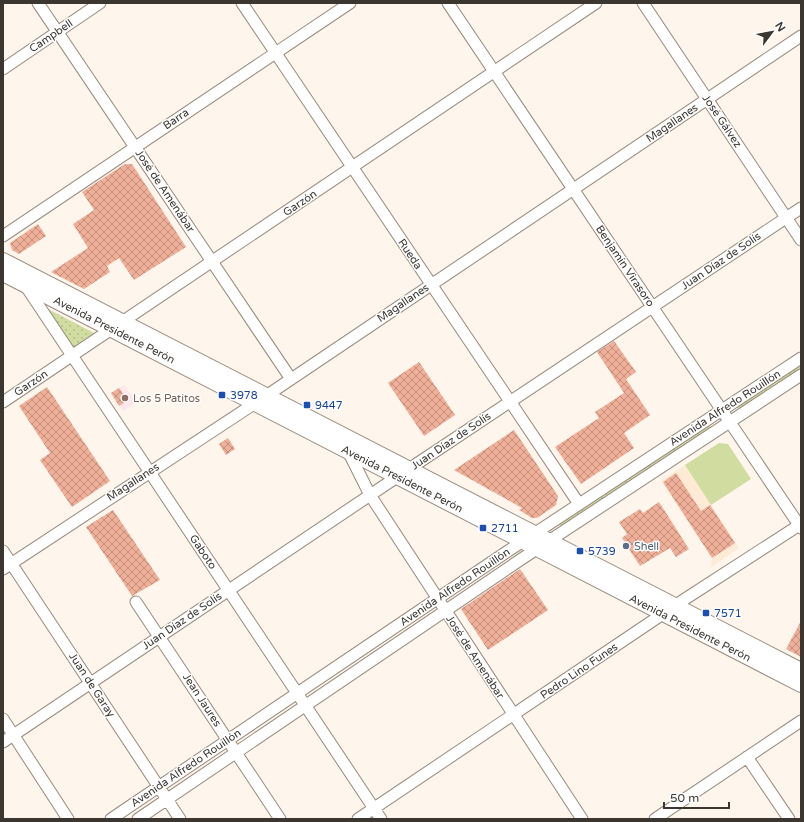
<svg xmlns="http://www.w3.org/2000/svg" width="804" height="822" font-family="'Varela Round',sans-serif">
	<defs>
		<pattern id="green-dots" width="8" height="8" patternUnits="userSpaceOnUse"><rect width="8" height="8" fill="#d1dca1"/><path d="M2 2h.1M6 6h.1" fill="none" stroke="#b4bd8b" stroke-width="1.8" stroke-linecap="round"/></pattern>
		<pattern id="building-cross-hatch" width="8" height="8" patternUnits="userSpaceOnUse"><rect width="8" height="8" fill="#efaf99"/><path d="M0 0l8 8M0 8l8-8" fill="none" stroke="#c38f7d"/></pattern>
	</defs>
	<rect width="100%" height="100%" fill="#fef5ec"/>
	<path fill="#feead5" d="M685 465 739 548 711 567 712 558 661 481Z"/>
	<path fill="#ffe5ec" d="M124 385 131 395 134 394 138 401 123 411 111 393Z"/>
	<path fill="url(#green-dots)" d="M47 309H48L96 334 72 350Z
		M801 362V369L739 410 736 406Z
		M709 424 712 429 562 529 559 524Z"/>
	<path fill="#d1dca1" d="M719 443 728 444 751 479 711 505 685 465Z"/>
	<path fill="url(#building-cross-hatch)" d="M125 164H132L186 247 134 280 119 258 107 266 110 272 84 289 51 272 88 248 73 224 94 210 82 192Z
		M38 224 46 236 19 254 12 250 10 243Z
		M614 341 636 372 626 379 650 415 624 433 634 448 581 484 555 447 599 418 595 412 624 393 597 352Z
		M419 362 455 415 424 436 388 383Z
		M47 387 110 481 72 507 40 460 50 453 19 406Z
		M119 388 128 400 119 406 111 393Z
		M514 430 558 496 556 505 537 518H532L519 510 522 508 454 470Z
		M228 438 235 449 226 455 219 444Z
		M676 473 701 511 710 505 735 543 712 558 663 482Z
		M659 502 689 549 676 557 670 548 640 566 622 538 627 534 619 522 640 509 643 513Z
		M113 510 160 580 132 596 86 527Z
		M520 569 548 610 488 650 461 609Z
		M801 621V657L786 649Z"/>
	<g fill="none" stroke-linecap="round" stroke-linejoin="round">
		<g stroke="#978a7d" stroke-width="13">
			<path id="minor" d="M38 3 291 379
				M242 3 579 504
				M448 3 801 528
				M643 3 801 240
				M3 69 100 3
				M3 236 350 3
				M25 285 381 819
				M3 402 596 3
				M348 451 370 495 582 819
				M3 551 180 819
				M3 569 266 396 801 36
				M136 602 280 819
				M3 719 68 819
				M3 742 397 477 801 208
				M747 757 789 819
				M111 819 508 551 801 358
				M138 819 523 558 801 375
				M358 819 685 599 801 524
				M655 819 801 721"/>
		</g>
		<g stroke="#978a7d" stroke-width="16">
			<path id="major" d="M3 260 801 670
				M3 274 801 685"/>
		</g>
		<use href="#minor" stroke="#fff" stroke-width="11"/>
		<use href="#major" stroke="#fff" stroke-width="14"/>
	</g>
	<g fill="#1a4fb4" stroke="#fff" stroke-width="1.5">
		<rect x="218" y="391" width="8" height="8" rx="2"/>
		<rect x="303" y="401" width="8" height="8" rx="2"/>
		<rect x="479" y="524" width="8" height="8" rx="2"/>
		<rect x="576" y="547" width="8" height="8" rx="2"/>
		<rect x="702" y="609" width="8" height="8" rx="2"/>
	</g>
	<circle fill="#8d6e63" stroke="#fff" stroke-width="1.5" cx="125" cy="398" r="4"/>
	<circle fill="#5c6f8a" stroke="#fff" stroke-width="1.5" cx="626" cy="546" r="4"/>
	<g text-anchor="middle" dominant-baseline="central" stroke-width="3" stroke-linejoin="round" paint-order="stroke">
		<g font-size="11" fill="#3b3630" stroke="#fff">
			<text transform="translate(51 36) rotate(-34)">Campbell</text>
			<text transform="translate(176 119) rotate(-34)">Barra</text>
			<text transform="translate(722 121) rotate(56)">José Gálvez</text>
			<text transform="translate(672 123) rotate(-34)">Magallanes</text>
			<text transform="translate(165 191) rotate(56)">José de Amenábar</text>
			<text transform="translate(300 203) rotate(-34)">Garzón</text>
			<text transform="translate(410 254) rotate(56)">Rueda</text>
			<text transform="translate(721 261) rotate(-34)">Juan Díaz de Solís</text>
			<text transform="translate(625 266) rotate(56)">Benjamín Virasoro</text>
			<text transform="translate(403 303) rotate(-34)">Magallanes</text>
			<text transform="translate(114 330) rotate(27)">Avenida Presidente Perón</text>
			<text transform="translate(31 383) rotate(-34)">Garzón</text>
			<text transform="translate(725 408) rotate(-33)">Avenida Alfredo Rouillón</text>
			<text transform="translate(451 441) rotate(-34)">Juan Díaz de Solís</text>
			<text transform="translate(402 479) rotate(27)">Avenida Presidente Perón</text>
			<text transform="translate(133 482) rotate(-33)">Magallanes</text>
			<text transform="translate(203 552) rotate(56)">Gaboto</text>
			<text transform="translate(455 587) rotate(-34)">Avenida Alfredo Rouillón</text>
			<text transform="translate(182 621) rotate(-34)">Juan Díaz de Solís</text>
			<text transform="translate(690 628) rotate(27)">Avenida Presidente Perón</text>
			<text transform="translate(475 657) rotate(57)">José de Amenábar</text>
			<text transform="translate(579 671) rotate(-34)">Pedro Lino Funes</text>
			<text transform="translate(92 685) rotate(57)">Juan de Garay</text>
			<text transform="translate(202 700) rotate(57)">Jean Jaures</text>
			<text transform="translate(186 768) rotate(-34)">Avenida Alfredo Rouillón</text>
		</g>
		<g font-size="11" fill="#164399" stroke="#fff" text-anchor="start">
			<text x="230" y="395">3978</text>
			<text x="315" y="405">9447</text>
			<text x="491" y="528">2711</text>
			<text x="588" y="551">5739</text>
			<text x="714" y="613">7571</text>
		</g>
		<g font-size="11" fill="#785e54" stroke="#fff" text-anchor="start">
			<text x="133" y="398">Los 5 Patitos</text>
		</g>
		<g font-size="11" fill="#4e5e75" stroke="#fff" text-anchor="start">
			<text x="634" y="546">Shell</text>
		</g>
	</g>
	<rect width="804" height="822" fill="none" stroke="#3b3630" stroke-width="8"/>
	<g transform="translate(772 32) rotate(58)" stroke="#ffffff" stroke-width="3" paint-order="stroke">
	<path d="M0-3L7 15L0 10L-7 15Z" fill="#3b3630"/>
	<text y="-6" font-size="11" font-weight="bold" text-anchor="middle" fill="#3b3630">N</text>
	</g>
	<path d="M664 802v6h65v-6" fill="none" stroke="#3b3630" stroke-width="2"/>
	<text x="670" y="802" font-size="12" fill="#3b3630" stroke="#ffffff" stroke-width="3" paint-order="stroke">50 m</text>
</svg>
